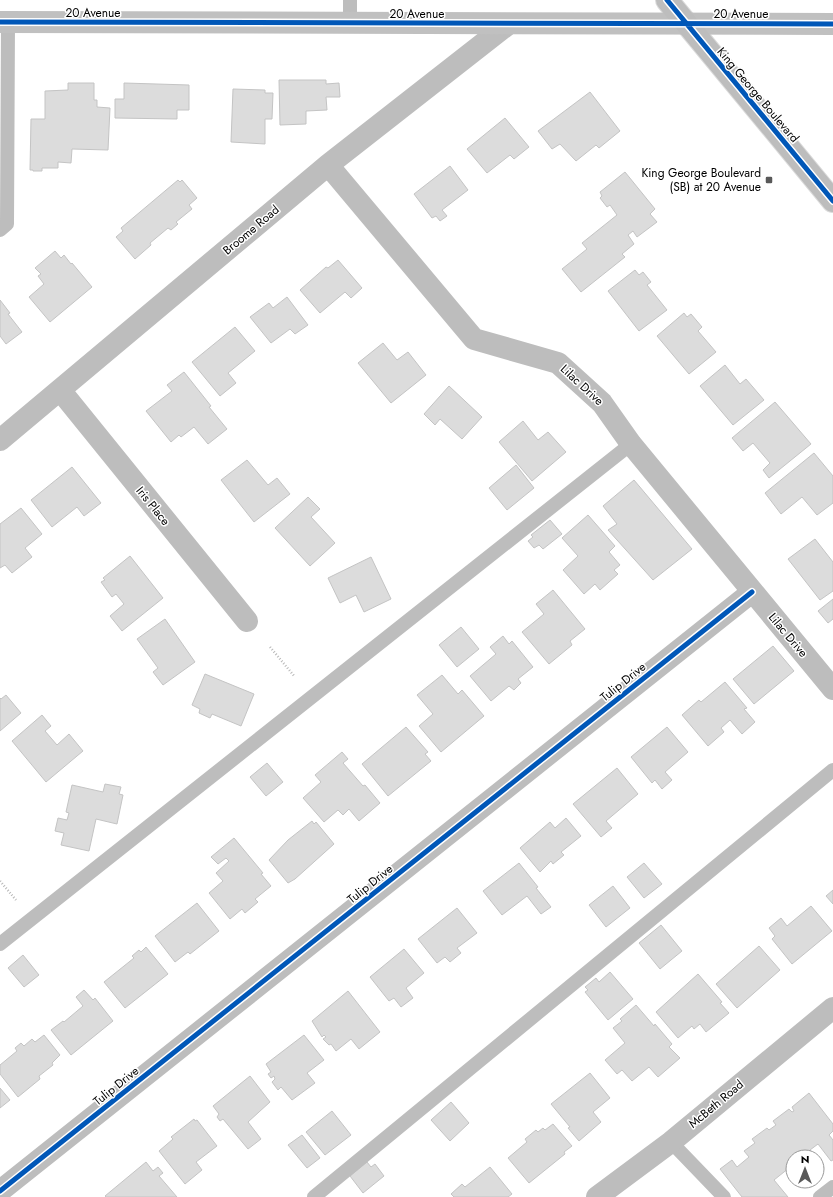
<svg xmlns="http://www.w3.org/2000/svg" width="833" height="1197" font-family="Jost,sans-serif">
	<rect width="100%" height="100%" fill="#fff"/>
	<path fill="#dcdcdc" stroke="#c4c4c4" d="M279 80H326V84L339 83 340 97H326L327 110 306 111V124L280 125Z
		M68 83H94V100H97V107L110 108 108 150 72 149 71 163 58 162V168H42V171H33V170H30L31 119H45V91L68 90Z
		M124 83 189 85V110H177V119L115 118V99H124Z
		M233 89 265 90V93H273L272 119H265V144L231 142Z
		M590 92 620 131 599 148 596 145 576 161 560 144 552 149 538 131Z
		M505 118 529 147 514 159 510 155 487 173 467 149Z
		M450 166 468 190 442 210 447 216 440 221 436 216 432 218 414 194Z
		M625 172 655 209 650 214 657 222 637 237 633 231 628 235 634 244 622 254 625 257 581 292 562 269 587 249 582 243 617 215 610 205 607 207 600 198 602 196 600 192Z
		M178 180 180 182 182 180 197 198 189 205 192 209 176 222 178 224 171 230 168 228 150 243 151 245 135 259 116 237 123 231 121 228Z
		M55 251 61 258 64 255 71 264 72 263 92 287 50 322 29 297 44 284 38 276 41 274 35 268Z
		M338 260 362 288 351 298 345 292 320 313 300 290 326 267 328 268Z
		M635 270 639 275 643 272 651 282 647 285 667 310 639 331 608 291Z
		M287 297 308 325 295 334 290 329 271 343 250 317 269 303 273 308Z
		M0 300 10 313 8 314 22 332 6 344 0 336Z
		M684 313 687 317 691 314 702 327 698 331 716 352 689 374 657 336Z
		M235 327 255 351 228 373 236 383 220 396 192 362Z
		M383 343 397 360 408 352 426 375 391 403 358 363Z
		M725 365 740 384 746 379 764 400 733 425 700 386Z
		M184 372 211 406 209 407 227 429 208 444 194 427 181 437 179 435 171 442 146 411 172 391 167 385Z
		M449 386 482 417 462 439 440 419 435 425 424 414Z
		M775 402 811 444 769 478 763 470 770 463 753 443 743 451 732 438Z
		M523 421 538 440 548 432 566 452 532 481 499 442Z
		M814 453 833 476V503L817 515 802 497 781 514 765 493Z
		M247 460 268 485 277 478 290 494 254 522 221 480Z
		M516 465 534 488 507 510 489 488Z
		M72 467 101 503 84 516 77 507 52 527 31 500Z
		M634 480 692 549 653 580 608 530 617 524 603 506Z
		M308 497 320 509 311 517 335 543 310 566 275 528Z
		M21 508 42 534 25 548 32 557 12 573 5 565 0 568V524Z
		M588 515 615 546 609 552 620 565 614 570 618 574 600 590 595 584 584 594 563 570 578 556 562 538Z
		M550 520 562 534 543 549 539 545 534 548 528 541 533 537 531 535Z
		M815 539 833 562V591L820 600 788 559Z
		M130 556 163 598 122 631 110 616 124 604 116 594 112 597 101 582 105 580 103 578Z
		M371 557 391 599 364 612 356 595 340 603 328 578Z
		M553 590 585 629 570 641 572 645 549 664 522 632 544 614 536 604Z
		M833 599V619L828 623 818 611Z
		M165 619 195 662 163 685 153 672 158 668 137 639Z
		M461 627 479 649 457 667 439 645Z
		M503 636 509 644 512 641 533 667 518 679 521 683 514 690 509 686 491 701 470 676 496 654 490 647Z
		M773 646 794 671 754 704 733 679Z
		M205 674 254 694 241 726 212 714 210 718 199 713 200 709 192 705Z
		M442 675 458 694 462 690 484 716 441 752 419 726 433 714 417 695Z
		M725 682 747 708 744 709 755 722 742 734 730 720 721 728 724 732 708 746 682 715 699 700 701 702Z
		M6 695 21 713 0 731V698L1 699Z
		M42 715 51 726 45 731 57 745 69 734 83 751 46 782 12 741Z
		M406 727 428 752 425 754 431 761 388 796 362 764Z
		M667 727 688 752 665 772 672 780 662 789 655 780 652 783 631 757Z
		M342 752 348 759 343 763 363 786 365 785 380 803 359 821 349 809 343 815 338 810 324 822 303 798 321 782 315 775Z
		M267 763 283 782 266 796 250 777Z
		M617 768 638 794 606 821 612 828 601 837 573 804Z
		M105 784 121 787 119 794 123 795 117 824 96 819 89 851 61 845 64 833 55 831 58 818 67 820 69 813 66 812 72 785 103 792Z
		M566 818 581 836 561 852 564 855 553 864 551 861 540 872 520 848 550 822 555 828Z
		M312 821 314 824 316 822 334 844 295 879 288 883 269 860 288 840Z
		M234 838 263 873 261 874 271 886 255 899 258 902 245 913 242 909 230 919 209 893 223 881 216 873 229 861 226 858 218 864 211 857Z
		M519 863 538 887 536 888 551 907 541 914 527 896 502 915 483 891Z
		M644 863 662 884 644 898 627 877Z
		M613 886 630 908 606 927 589 905Z
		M833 890V904L826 896Z
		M197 903 219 931 190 954 188 952 175 962 155 936Z
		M811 906 832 931 792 964 772 939 775 936 769 928 781 918 787 926Z
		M457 908 477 933 457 948 461 953 450 962 445 957 437 963 418 939Z
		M661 925 682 951 660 969 639 943Z
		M759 946 780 970 737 1008 716 984Z
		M146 947 168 974 125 1008 104 982 134 958 132 956 139 950 141 952Z
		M404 949 424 973 406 988 413 998 401 1007 394 998 389 1001 370 977Z
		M23 955 39 975 24 987 8 968Z
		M610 972 633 999 608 1020 585 992 588 990 585 987 596 978 599 982Z
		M698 974 722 1002 720 1003 729 1013 706 1032 700 1024 694 1029 692 1026 678 1038 656 1012Z
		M84 990 93 1000 95 998 113 1021 71 1055 51 1030 63 1021 64 1022 83 1006 76 997Z
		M348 991 380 1032 359 1049 351 1039 336 1051 331 1044 329 1045 323 1039 326 1037 324 1035 322 1037 312 1021Z
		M636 1005 654 1026 655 1024 672 1044 669 1047 680 1058 658 1077 649 1067 632 1081 622 1070 617 1074 605 1060 625 1043 613 1028 622 1021 620 1019Z
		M44 1035 60 1055 52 1063 53 1065 39 1076 40 1079 18 1097 0 1074V1065L17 1051 15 1048 21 1043 24 1046 32 1039 35 1042Z
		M304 1035 324 1060 307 1073 315 1083 292 1100 281 1087 278 1090 272 1082 275 1079 274 1076 271 1078 268 1074 271 1072 266 1064Z
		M590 1073 610 1098 593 1112 601 1122 579 1141 568 1128 570 1127 551 1104Z
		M250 1076 270 1102 248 1122 261 1139 248 1149 223 1119 220 1121 217 1117 219 1114 213 1106Z
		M0 1088 10 1100 0 1108Z
		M809 1093 833 1124V1131L829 1135 833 1140V1160L831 1161 818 1144 810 1150 816 1157H793V1174L789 1168 774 1180 788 1197H742L720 1169 732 1160 737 1167 749 1157 744 1151 755 1143 752 1139 767 1128 769 1130 776 1125 773 1121 789 1109 792 1112 794 1111 792 1107Z
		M451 1102 469 1123 450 1141 431 1120Z
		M332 1111 351 1135 325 1155 306 1132Z
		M194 1119 195 1121 197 1120 217 1146 196 1162 202 1170 185 1184 159 1151 173 1139 171 1137Z
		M553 1124 572 1146 564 1152 565 1154 529 1183 508 1158 527 1142 525 1139 536 1130 538 1132 543 1128 545 1130Z
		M302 1135 320 1158 307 1168 288 1145Z
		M817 1159 824 1168 817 1174Z
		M146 1162 153 1171 158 1167 163 1173 159 1176 177 1197H106L105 1196Z
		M367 1162 371 1167 375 1164 384 1176 363 1193 350 1176Z
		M490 1167 512 1194 508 1197H454L451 1194 462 1184 465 1187Z"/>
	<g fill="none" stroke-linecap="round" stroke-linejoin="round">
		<g stroke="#dbdbdb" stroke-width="24">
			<path id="primary" d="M667 0 833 201"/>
		</g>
		<path stroke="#b8b8b8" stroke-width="2.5" stroke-dasharray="1 2" stroke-linecap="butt" d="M270 647 295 677
			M0 881 16 900"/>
		<path stroke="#bdbdbd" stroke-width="14" d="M350 0V24
			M0 230 7 224 8 22
			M0 944 631 444
			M671 1142 724 1197
			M314 1197 833 770
			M820 1197 833 1187"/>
		<path stroke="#bdbdbd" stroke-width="22" d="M328 165 474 339 558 363 602 403 631 444 833 689
			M60 390 247 621
			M0 440 328 165 507 25
			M0 1191 752 592
			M597 1197 671 1142 833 1008"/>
		<path stroke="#c0c0c0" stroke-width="22" d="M0 22 833 24"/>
		<use href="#primary" stroke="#bdbdbd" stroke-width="22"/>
		<g stroke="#fff" stroke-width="8">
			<path id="cycleway" d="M667 0 833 201
				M0 22 833 24
				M0 1191 752 592"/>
		</g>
		<use href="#cycleway" stroke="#0057b8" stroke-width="5"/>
	</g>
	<rect fill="#595959" stroke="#fff" stroke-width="1.5" x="765" y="176" width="8" height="8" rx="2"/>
	<g text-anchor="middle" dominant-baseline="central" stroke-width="3" stroke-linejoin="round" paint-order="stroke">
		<g font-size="12" fill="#000" stroke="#fff">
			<text x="93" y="13">20 Avenue</text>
			<text x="417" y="14">20 Avenue</text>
			<text x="741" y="14">20 Avenue</text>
			<text transform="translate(758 95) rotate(50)">King George Boulevard</text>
			<text transform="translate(251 230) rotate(-40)">Broome Road</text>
			<text transform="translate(582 385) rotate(43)">Lilac Drive</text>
			<text transform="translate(153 506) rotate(51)">Iris Place</text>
			<text transform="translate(788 635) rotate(50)">Lilac Drive</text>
			<text transform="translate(623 682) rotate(-39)">Tulip Drive</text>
			<text transform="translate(370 884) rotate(-39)">Tulip Drive</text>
			<text transform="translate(116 1086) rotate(-39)">Tulip Drive</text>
			<text transform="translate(716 1104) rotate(-40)">McBeth Road</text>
		</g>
		<g font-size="12" fill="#000" stroke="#fff" text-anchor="end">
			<text x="761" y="173">King George Boulevard<tspan x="761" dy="14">(SB) at 20 Avenue</tspan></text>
		</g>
	</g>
	<g transform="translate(805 1169)"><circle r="19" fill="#ffffff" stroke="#999999"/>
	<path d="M0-3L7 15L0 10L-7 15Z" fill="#595959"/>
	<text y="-6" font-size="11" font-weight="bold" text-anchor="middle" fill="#000000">N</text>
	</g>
</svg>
